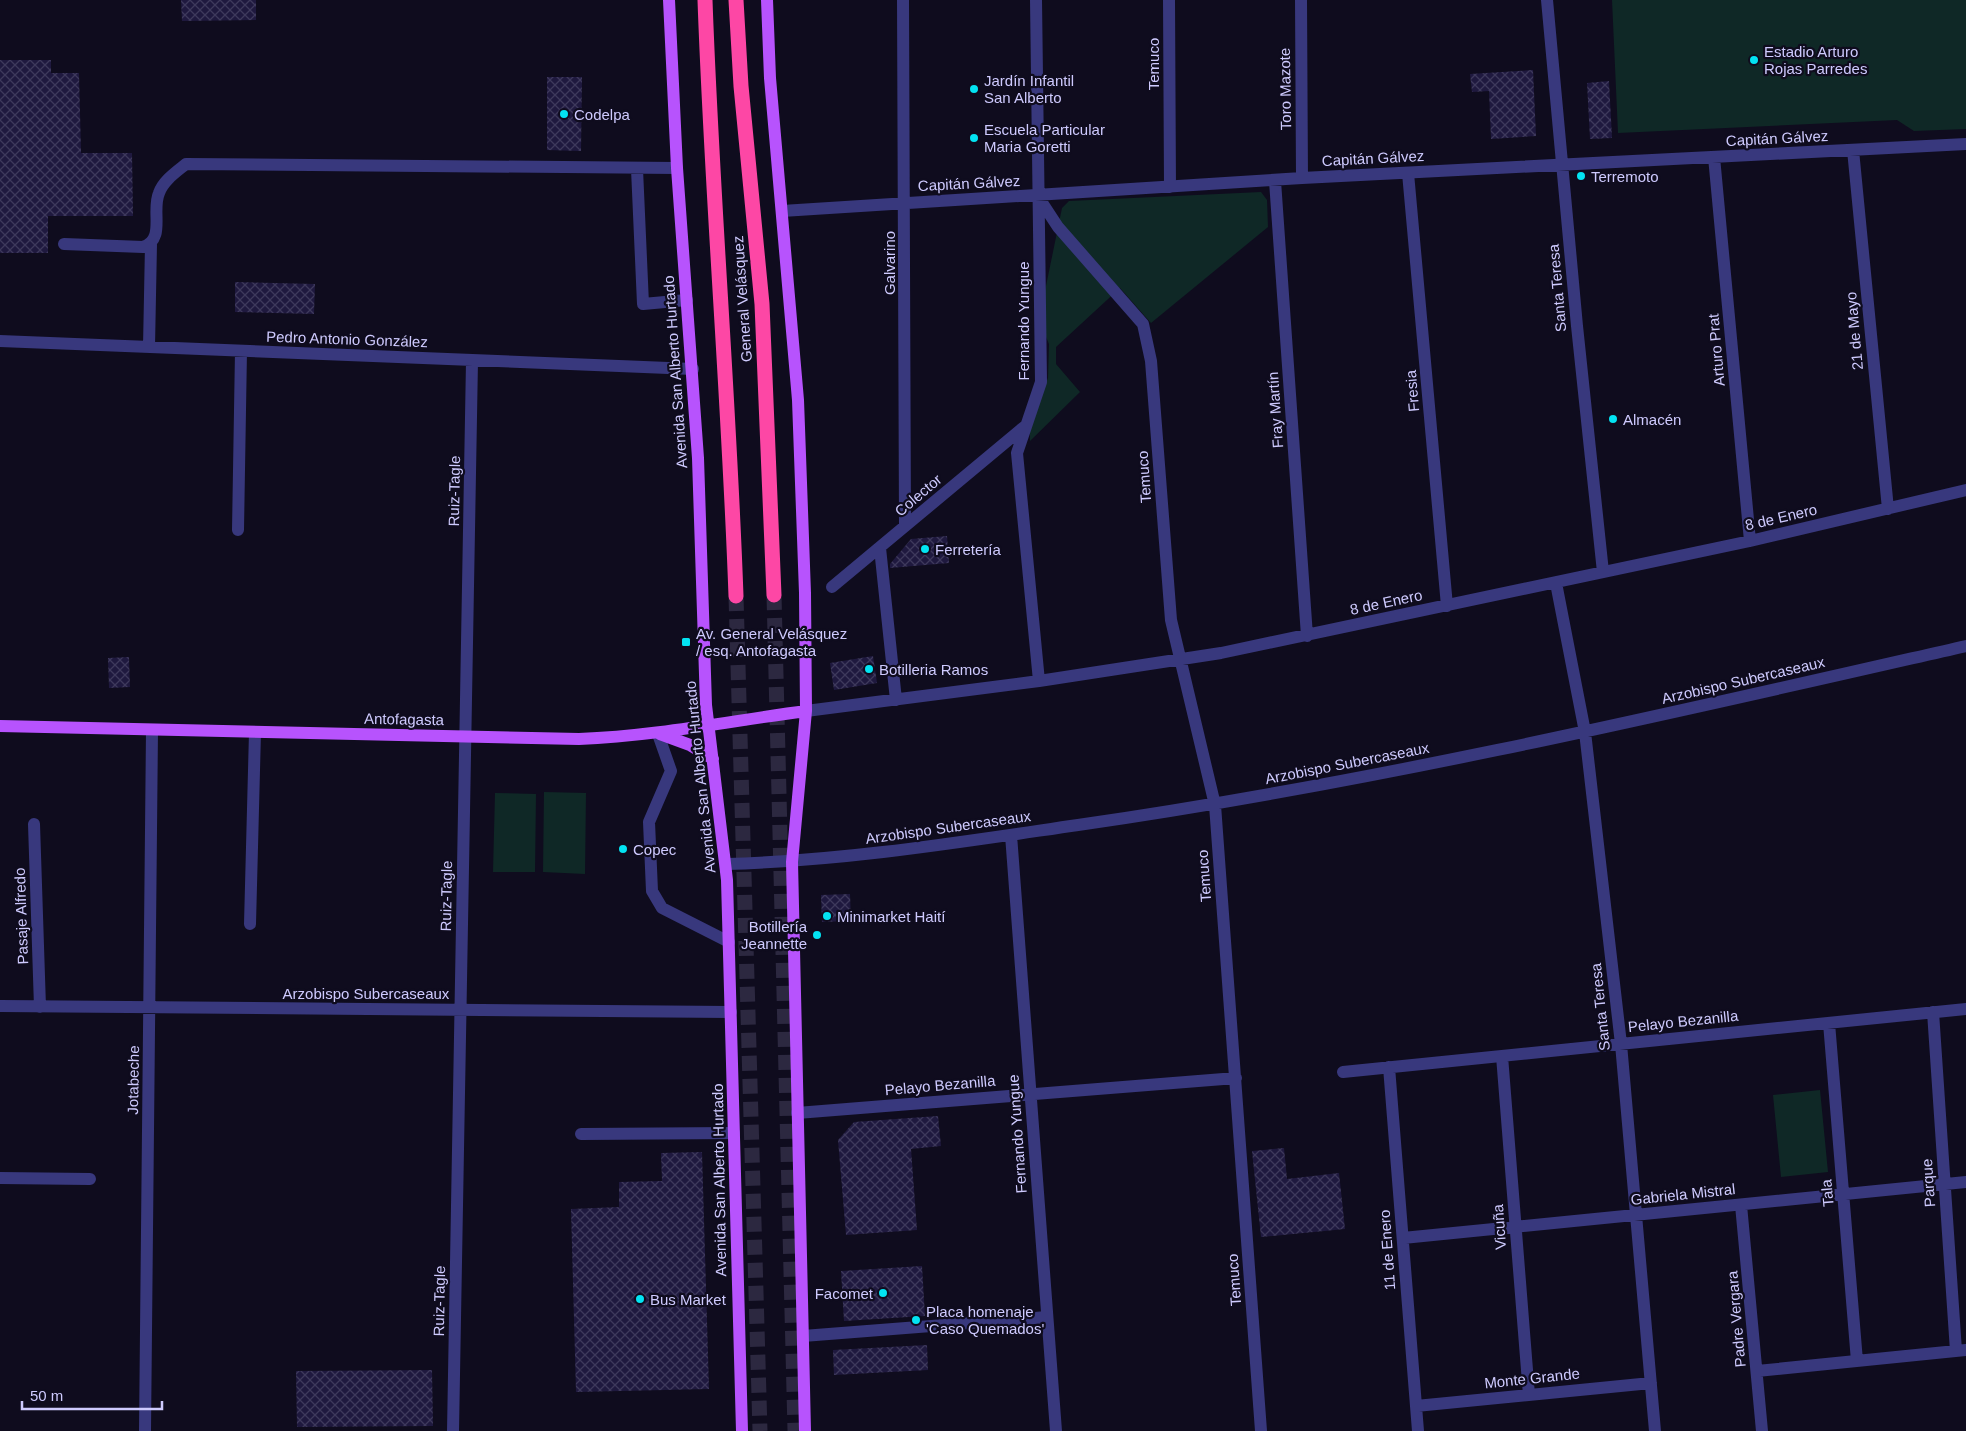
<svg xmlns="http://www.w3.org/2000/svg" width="1966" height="1431" font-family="Arial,sans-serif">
	<defs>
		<pattern id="building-cross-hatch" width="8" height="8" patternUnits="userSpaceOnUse" patternTransform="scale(1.25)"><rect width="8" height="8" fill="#1f193f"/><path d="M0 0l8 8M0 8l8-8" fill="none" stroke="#3e395c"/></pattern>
	</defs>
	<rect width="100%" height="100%" fill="#0f0c1e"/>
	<path fill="#0f2826" d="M1612 0H1966V129L1914 131 1897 120 1618 133Z
		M1261 192 1267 200 1268 227 1151 323 1120 288 1056 347V364L1080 392 1030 441V423L1048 378 1049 344 1039 320 1062 208 1069 201Z
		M544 792 586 793 585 874 543 872Z
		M495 793 536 794 535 872H493Z
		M1820 1090 1828 1172 1781 1177 1773 1095Z"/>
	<path fill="url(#building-cross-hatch)" d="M181 0H256V20L182 21Z
		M0 60H51V73H79L81 153H132L133 216H48V253H0Z
		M1533 70 1536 136 1491 139 1489 91 1472 92 1470 74Z
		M547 77H582L581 151 547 150Z
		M1609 81 1612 138 1590 139 1587 83Z
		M235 282 315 284 314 314 235 312Z
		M947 536 949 563 890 568V564L911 539Z
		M873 656 877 683 834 690 830 663Z
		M129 657 130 687 109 688 108 658Z
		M850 894 851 921 822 922 821 895Z
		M938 1116 941 1146 911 1149 917 1230 846 1235 838 1140 854 1122Z
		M1284 1148 1287 1179 1339 1173 1345 1229 1261 1237 1252 1151Z
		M702 1152 709 1389 576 1392 571 1209 619 1207V1182L662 1181 661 1153Z
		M922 1266 925 1316 844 1321 841 1271Z
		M927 1345 928 1370 834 1375 833 1350Z
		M432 1370 433 1426 297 1427 296 1371Z"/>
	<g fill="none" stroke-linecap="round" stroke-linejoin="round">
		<path stroke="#2c2840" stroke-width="15" stroke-dasharray="15 8" stroke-linecap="butt" d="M774 595 795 1431
			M736 596 760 1431"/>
		<path stroke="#38387d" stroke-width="12" d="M903 0 905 526
			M1036 0 1041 382 1017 453 1039 681
			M1169 0 1170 187
			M1301 0 1302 178
			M1547 0 1577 326 1603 572
			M1853 150 1888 509
			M1714 157 1750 541
			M637 169 643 304 687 300
			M1408 173 1447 606
			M1275 181 1307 636
			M1037 195 1058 227 1143 324 1151 361 1171 620 1215 805 1261 1431
			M782 211 1302 178 1966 144
			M64 244 143 247C166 239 151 211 159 193 163 181 176 172 186 164L677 168
			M0 341 693 369
			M149 347 151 244
			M238 530 241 351
			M880 548 896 700
			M1556 583 1585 732 1621 1044 1655 1431
			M832 587 1024 427
			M806 711 1039 681 1221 653 1750 541 1966 490
			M658 734 671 771 649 822 652 891 662 908 729 942
			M34 824 40 1007
			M1011 835 1056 1431
			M726 864C844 861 961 842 1078 825 1377 782 1672 713 1966 646
			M250 924 255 732
			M0 1006 731 1012
			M1933 1012 1956 1351
			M1829 1023 1857 1361
			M1502 1056 1529 1395
			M1389 1067 1418 1431
			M1343 1072 1966 1009
			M797 1113 1236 1078
			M581 1134 734 1133
			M0 1178 90 1179
			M1741 1205 1762 1431
			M1403 1238 1966 1182
			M803 1336 1047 1317
			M1757 1371 1966 1350
			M1416 1406 1651 1383
			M145 1431 152 730
			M453 1431 472 361"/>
		<path stroke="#b753fd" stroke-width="12" d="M669 0 677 168 698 458 706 705 727 880 742 1431
			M767 0 770 78 798 400 805 593 806 711 792 862 805 1431
			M0 726 579 739C655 736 730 721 806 711
			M660 734 690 745 713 759"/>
		<path stroke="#fd47a5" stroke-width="15" d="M705 0C712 199 729 397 736 596
			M736 0 741 86 762 304 774 595"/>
	</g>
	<g fill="#03e3f2" stroke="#0f0c1e" stroke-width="2">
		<circle cx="1754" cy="60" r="5"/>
		<circle cx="974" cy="89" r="5"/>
		<circle cx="564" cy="114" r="5"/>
		<circle cx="974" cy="138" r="5"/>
		<circle cx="1581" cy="176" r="5"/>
		<circle cx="1613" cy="419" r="5"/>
		<circle cx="925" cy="549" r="5"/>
		<rect x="681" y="637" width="10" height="10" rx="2.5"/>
		<circle cx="869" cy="669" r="5"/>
		<circle cx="623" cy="849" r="5"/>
		<circle cx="827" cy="916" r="5"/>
		<circle cx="817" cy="935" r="5"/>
		<circle cx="883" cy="1293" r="5"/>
		<circle cx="640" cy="1299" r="5"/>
		<circle cx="916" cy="1320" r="5"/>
	</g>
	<g text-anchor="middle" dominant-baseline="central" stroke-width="4.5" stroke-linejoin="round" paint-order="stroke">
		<g font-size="15" fill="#cecafe" stroke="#0f0c1e" text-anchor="start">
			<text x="1764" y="51">Estadio Arturo<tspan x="1764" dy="17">Rojas Parredes</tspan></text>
			<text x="984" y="80">Jardín Infantil<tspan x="984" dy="17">San Alberto</tspan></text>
			<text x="574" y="114">Codelpa</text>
			<text x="984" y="129">Escuela Particular<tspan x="984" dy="17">Maria Goretti</tspan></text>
			<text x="1591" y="176">Terremoto</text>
			<text x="1623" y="419">Almacén</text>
			<text x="935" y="549">Ferretería</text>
			<text x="696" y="633">Av. General Velásquez<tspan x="696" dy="17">/ esq. Antofagasta</tspan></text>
			<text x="879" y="669">Botilleria Ramos</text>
			<text x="633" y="849">Copec</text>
			<text x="837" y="916">Minimarket Haití</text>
			<text x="807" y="926" text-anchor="end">Botillería<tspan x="807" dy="17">Jeannette</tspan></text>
			<text x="873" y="1293" text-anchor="end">Facomet</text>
			<text x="650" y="1299">Bus Market</text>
			<text x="926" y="1311">Placa homenaje<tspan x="926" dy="17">'Caso Quemados'</tspan></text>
		</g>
		<g font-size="15" fill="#cecafe" stroke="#0f0c1e">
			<text transform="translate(1153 64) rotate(-90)">Temuco</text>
			<text transform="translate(1285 89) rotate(-91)">Toro Mazote</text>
			<text transform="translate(1777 138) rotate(-3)">Capitán Gálvez</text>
			<text transform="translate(1373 158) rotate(-3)">Capitán Gálvez</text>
			<text transform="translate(969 183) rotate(-3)">Capitán Gálvez</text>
			<text transform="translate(889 263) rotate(-90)">Galvarino</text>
			<text transform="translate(1557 288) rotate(-95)">Santa Teresa</text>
			<text transform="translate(742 299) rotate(-94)">General Velásquez</text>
			<text transform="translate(1023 321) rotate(-90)">Fernando Yungue</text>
			<text transform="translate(1854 331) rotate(-95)">21 de Mayo</text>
			<text transform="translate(347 339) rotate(2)">Pedro Antonio González</text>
			<text transform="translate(1716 350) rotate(-95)">Arturo Prat</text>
			<text transform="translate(675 372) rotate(-94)">Avenida San Alberto Hurtado</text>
			<text transform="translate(1412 391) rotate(-95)">Fresia</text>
			<text transform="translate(1275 410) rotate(-94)">Fray Martín</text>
			<text transform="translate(1144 477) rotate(-94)">Temuco</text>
			<text transform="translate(454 491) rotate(-89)">Ruiz-Tagle</text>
			<text transform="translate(918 495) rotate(-40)">Colector</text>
			<text transform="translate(1781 517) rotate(-13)">8 de Enero</text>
			<text transform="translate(1386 602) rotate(-12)">8 de Enero</text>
			<text transform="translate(1743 680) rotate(-13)">Arzobispo Subercaseaux</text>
			<text transform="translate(404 719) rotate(1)">Antofagasta</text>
			<text transform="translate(1347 763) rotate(-11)">Arzobispo Subercaseaux</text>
			<text transform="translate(700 777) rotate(-96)">Avenida San Alberto Hurtado</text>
			<text transform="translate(948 827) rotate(-8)">Arzobispo Subercaseaux</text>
			<text transform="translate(1204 876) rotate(-94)">Temuco</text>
			<text transform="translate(446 896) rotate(-89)">Ruiz-Tagle</text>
			<text transform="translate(21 916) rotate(-92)">Pasaje Alfredo</text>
			<text x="366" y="993">Arzobispo Subercaseaux</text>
			<text transform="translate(1600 1007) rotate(-96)">Santa Teresa</text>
			<text transform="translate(1683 1021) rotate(-6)">Pelayo Bezanilla</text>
			<text transform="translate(133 1080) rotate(-89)">Jotabeche</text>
			<text transform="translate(940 1085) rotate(-5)">Pelayo Bezanilla</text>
			<text transform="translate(1017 1134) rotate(-94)">Fernando Yungue</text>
			<text transform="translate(719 1180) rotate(-91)">Avenida San Alberto Hurtado</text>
			<text transform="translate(1928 1183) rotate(-94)">Parque</text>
			<text transform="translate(1827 1193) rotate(-95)">Tala</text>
			<text transform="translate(1683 1194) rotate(-6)">Gabriela Mistral</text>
			<text transform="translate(1499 1227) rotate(-94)">Vicuña</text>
			<text transform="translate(1387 1250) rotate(-94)">11 de Enero</text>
			<text transform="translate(1234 1280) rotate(-94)">Temuco</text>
			<text transform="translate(439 1301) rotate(-89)">Ruiz-Tagle</text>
			<text transform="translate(1736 1319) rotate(-95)">Padre Vergara</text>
			<text transform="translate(1532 1378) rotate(-6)">Monte Grande</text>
		</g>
	</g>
	<path d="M22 1401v8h140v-8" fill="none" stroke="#cecafe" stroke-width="2.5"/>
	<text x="30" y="1401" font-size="15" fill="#cecafe" stroke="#0f0c1e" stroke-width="4" paint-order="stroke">50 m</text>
</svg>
